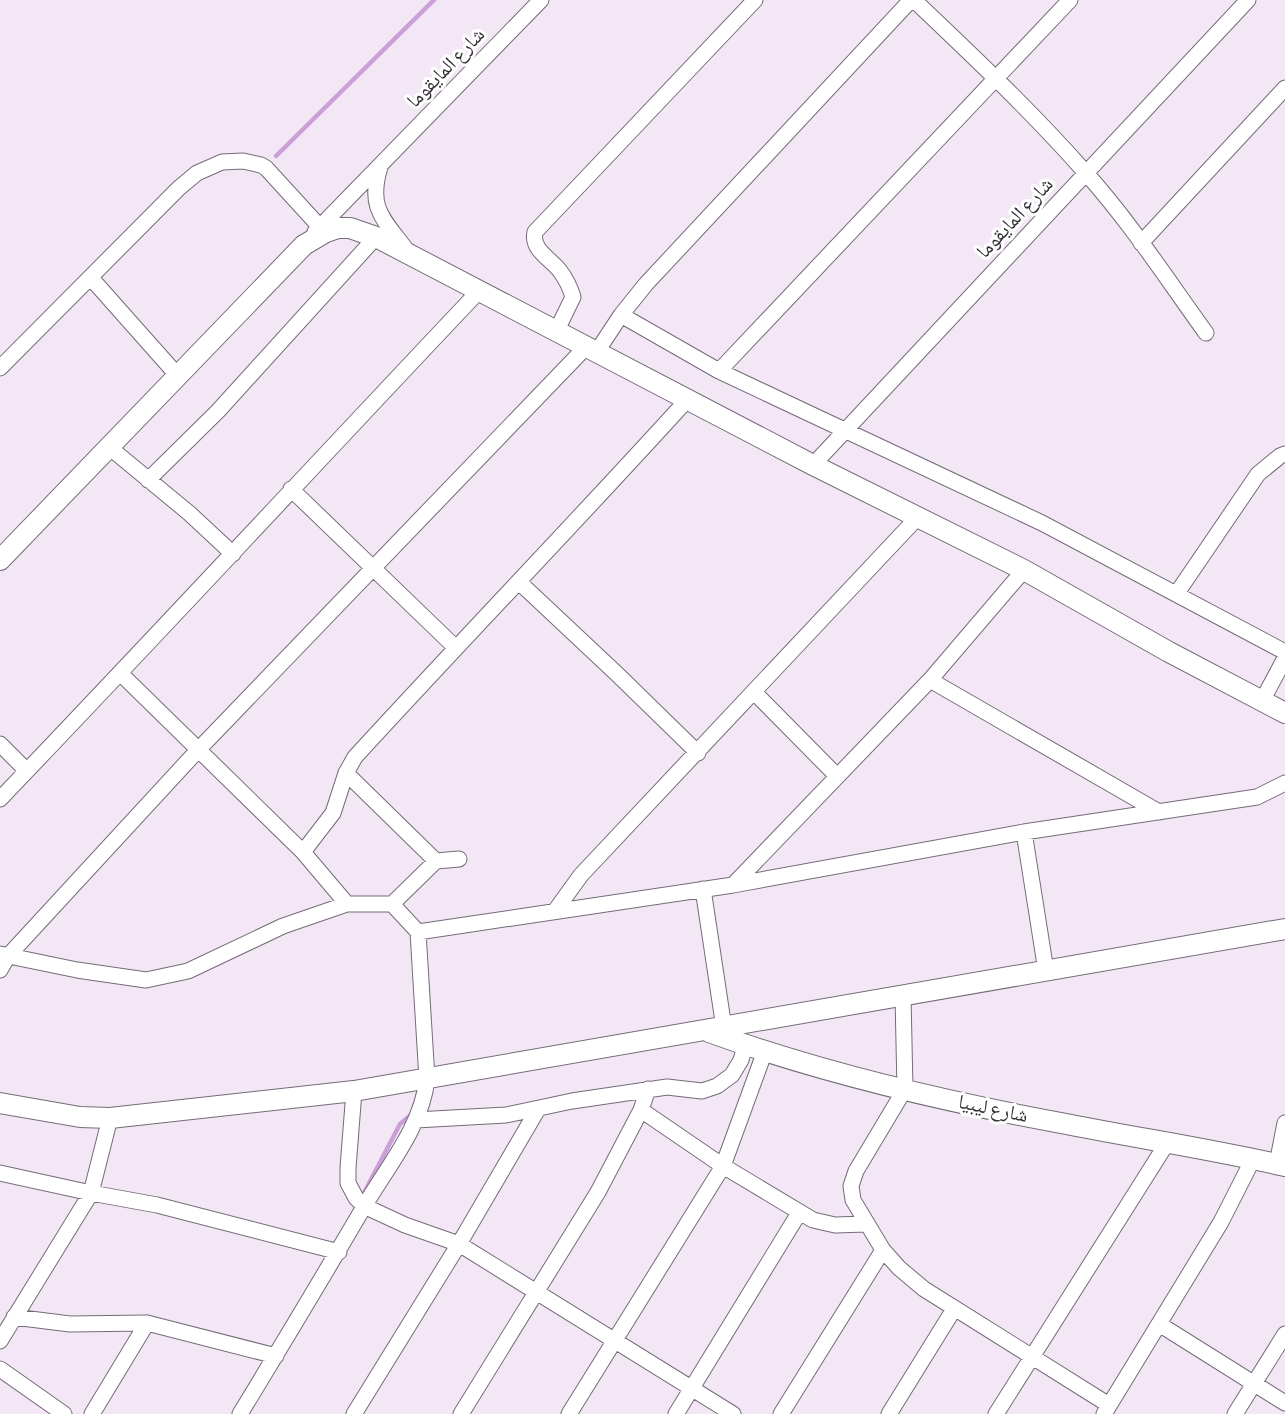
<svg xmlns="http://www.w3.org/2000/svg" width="1285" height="1414" font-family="'Sofia Sans Condensed','Noto Naskh Arabic',sans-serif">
	<rect width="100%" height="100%" fill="#f3e7f6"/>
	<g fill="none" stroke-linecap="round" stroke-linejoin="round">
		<path stroke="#cb9fd7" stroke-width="4.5" d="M276 156 434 0
			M364 1193 400 1124 412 1114"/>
		<g stroke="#756b78" stroke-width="17">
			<path id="minor" d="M914 0C973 56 1032 112 1085 172 1130 222 1167 279 1206 333
				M380 167C367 210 385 220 408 252
				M315 232 541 0
				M1141 243 1285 88
				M91 278 178 376
				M621 315 719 371 1042 523 1285 652
				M556 332 573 297C570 287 566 279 560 271 550 258 531 250 535 232L755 0
				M596 353 621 315 646 284 911 0
				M0 368 179 188 197 173 222 162 243 161 261 165 266 168 320 227
				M719 371 1070 0
				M109 447 189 513 233 554
				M813 465 1248 0
				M148 480 218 411 376 237
				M291 489 456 648
				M519 582 617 674 698 753
				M1177 593 1258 474 1280 456 1285 454
				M120 673 303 852 347 904
				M930 680 1159 812
				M754 692 837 776
				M1262 701 1285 658
				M0 744 27 771
				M346 773 436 861
				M0 799C161 631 319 460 479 291
				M1024 832 1046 971
				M303 852 333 813 346 773 355 757C465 637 578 520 687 400
				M733 885 930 680 1024 570
				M703 889 724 1028
				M555 911 581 875 917 518
				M418 932 733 885 1024 832 1257 797 1285 783
				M0 954 77 970 146 980 188 971 283 926 347 904H392L436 861 459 859
				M0 970 8 956 198 750 585 348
				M903 996 905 1089 856 1171 851 1186 853 1200 883 1250 899 1268 924 1289 1109 1405
				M354 1091 348 1168V1183L356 1198 364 1206 405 1225 459 1244 733 1414
				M641 1110 723 1166 813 1220 835 1225 866 1224
				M416 1120 506 1115 572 1101 667 1087 702 1091 717 1086 732 1075 741 1060 745 1046
				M1277 1164 1285 1123
				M0 1173 91 1193 157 1205 339 1252
				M14 1317 70 1324 147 1323 276 1356
				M1159 1324 1285 1403
				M0 1341 91 1193 110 1118
				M0 1369 64 1414
				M92 1414 147 1323
				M240 1414C282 1345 324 1275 365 1205 388 1166 422 1126 427 1079L418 932 392 904
				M354 1414 459 1244 538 1109
				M461 1414 598 1192 641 1110 648 1089
				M569 1414 723 1166 765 1051
				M676 1414 799 1213
				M781 1414 883 1250
				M889 1414 954 1309
				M996 1414 1167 1143
				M1104 1414 1221 1222 1253 1159
				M1235 1414 1285 1334"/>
		</g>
		<g stroke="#756b78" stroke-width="22">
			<path id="major" d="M0 560 304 245 326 232 338 228H350L376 237 813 465 1024 570 1169 652 1285 713
				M709 1032C822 1073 942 1101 1061 1123 1136 1138 1211 1149 1285 1166
				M0 1103 80 1117 110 1118 354 1091 1285 929"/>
		</g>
		<use href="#minor" stroke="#fff" stroke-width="15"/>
		<use href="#major" stroke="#fff" stroke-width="20"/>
	</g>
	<g text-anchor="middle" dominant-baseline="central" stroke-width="6" stroke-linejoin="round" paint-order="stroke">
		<g font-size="20" fill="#332f34" stroke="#fff">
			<text transform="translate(446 68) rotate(-46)">شارع المايقوما</text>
			<text transform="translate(1015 218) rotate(-47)">شارع المايقوما</text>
			<text transform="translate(993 1109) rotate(12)">شارع ليبيا</text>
		</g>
	</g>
</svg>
